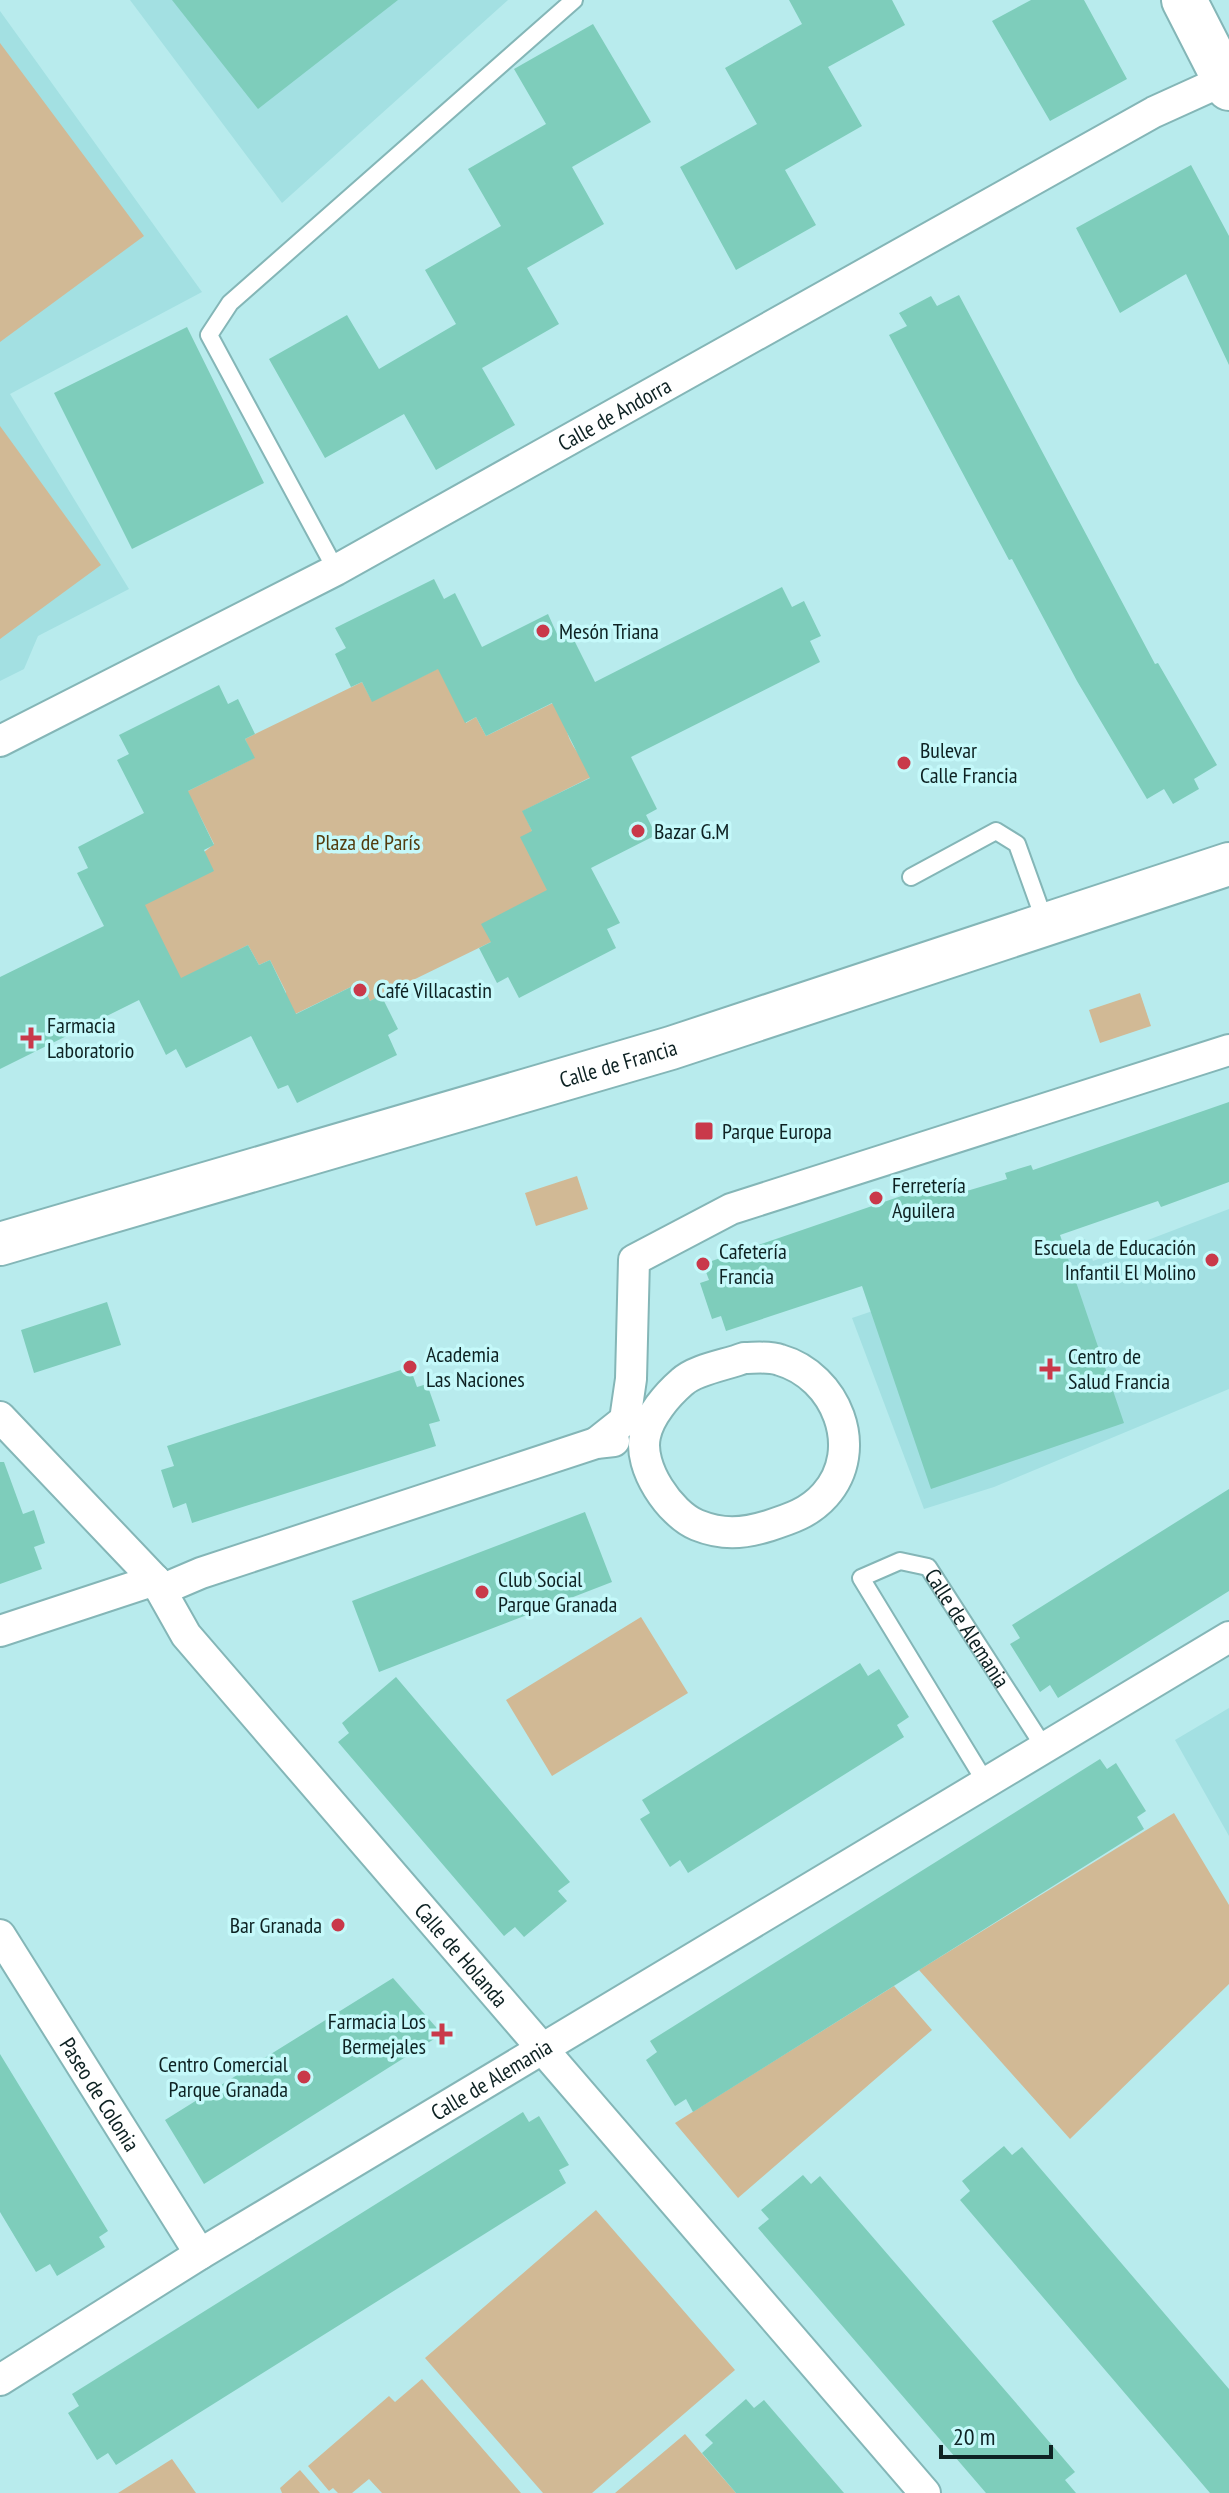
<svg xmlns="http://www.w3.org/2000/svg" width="1229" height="2493" font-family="'PT Sans Narrow',sans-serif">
	<rect width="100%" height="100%" fill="#b8ebed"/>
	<path fill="#a3e0e2" d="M130 0H508L282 203Z
		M0 11 202 292 10 394 129 589 38 636 24 669 0 681Z
		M1229 1209V1389L994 1487 924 1509 852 1318 1085 1239 1093 1261Z
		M1229 1708V1836L1175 1740Z"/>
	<path fill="#d1b995" d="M0 43 144 236 0 342Z
		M0 426 101 565 0 639Z
		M449 663 466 723 476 717 486 736 563 698C563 734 571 751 599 773L523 811 556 884 491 942 370 1001 361 982 285 1019 286 992 270 960 259 965 248 945 171 984C171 951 161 930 134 910L214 844 198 812 176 797 254 758 245 739 255 734 362 682 372 701Z
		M1140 993 1151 1026 1100 1043 1089 1010Z
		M577 1176 588 1209 536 1226 525 1193Z
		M641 1617 688 1693 552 1776 506 1700Z
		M1174 1813 1229 1905V1984L1070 2139 919 1970Z
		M894 1986 932 2030 738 2198 675 2123Z
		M596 2210 735 2370 592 2493H543L425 2358Z
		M422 2379 521 2493H382L369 2479 352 2493H338L333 2488 329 2491 308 2466 389 2396 395 2402Z
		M685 2434 736 2493H615Z
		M172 2459 196 2493H118Z
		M300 2470 320 2493H282L280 2488Z"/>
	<path fill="#7ecdbb" d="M172 0H398L258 109Z
		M789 0H892L905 25 828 67 862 126 785 170 816 225 736 270 680 167 757 124 725 68 802 24Z
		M1031 0H1084L1127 79 1050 121 992 21Z
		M593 24 651 122 572 167 604 224 527 268 559 324 482 368 515 425 436 470 404 414 325 458 269 359 347 315 379 369 456 324 425 270 501 226 468 169 546 124 514 69Z
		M1191 165 1229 236V365L1186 274 1120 313 1076 228Z
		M959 295 1155 664 1158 663 1217 765 1194 779 1199 789 1173 804 1164 789 1147 799 1077 681 1012 559 1009 560 889 335 907 326 899 313 931 296 937 306Z
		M187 327 264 483 132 549 54 393Z
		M434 579 444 599 455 593 482 647 548 614 557 634 568 628 595 682 782 587 792 607 804 601 821 636 810 641 820 662 631 757 657 809 646 815 656 835 591 868 620 923 607 929 616 948 519 998 508 977 497 983 479 948 491 942 481 924 547 890 520 837 532 831 522 811 590 778 552 703 486 736 476 717 465 723 438 669 372 702 362 682 351 687 335 654 346 648 335 628Z
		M219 685 228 704 238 699 255 734 245 739 255 758 188 791 214 845 204 850 214 871 145 905 181 978 248 945 259 965 270 960 296 1014 361 982 370 1001 381 995 398 1029 388 1035 397 1055 297 1103 288 1085 278 1089 251 1036 186 1068 176 1049 166 1055 139 1000 0 1069V977L104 926 77 873 88 868 78 847 144 813 117 760 129 754 119 735Z
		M1229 1102V1182L1161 1207 1158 1201 1060 1235 1124 1423 931 1489 862 1286 726 1331 721 1316 712 1319 700 1283 709 1280 703 1264 945 1181 950 1196 1007 1179 1005 1173 1031 1165 1033 1170Z
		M107 1302 121 1345 34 1373 21 1330Z
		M410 1367 417 1387 427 1384 440 1421 429 1424 436 1446 192 1523 186 1503 173 1508 161 1470 174 1466 167 1446Z
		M0 1462H4L23 1514 34 1510 45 1543 34 1547 42 1569 0 1584Z
		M1229 1489V1591L1058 1698 1050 1685 1040 1692 1010 1644 1020 1638 1012 1625Z
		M585 1512 612 1582 379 1672 352 1601Z
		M860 1663 868 1676 879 1669 909 1717 897 1725 904 1737 688 1873 680 1860 670 1867 640 1819 650 1813 642 1800Z
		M396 1677 570 1882 558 1891 567 1901 524 1937 515 1927 504 1936 338 1742 349 1733 342 1723Z
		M1100 1759 1107 1769 1116 1763 1146 1811 1137 1817 1144 1829 693 2112 686 2099 675 2106 646 2060 657 2052 650 2041Z
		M393 1978 442 2034 204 2184 165 2120Z
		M0 2054 108 2231 99 2237 105 2247 57 2276 50 2264 36 2272 0 2212Z
		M523 2112 529 2122 539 2116 569 2165 559 2170 566 2183 116 2465 108 2453 97 2460 68 2413 79 2406 72 2394Z
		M1004 2146 1012 2155 1022 2147 1229 2389V2493H1210L960 2200 970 2191 962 2181Z
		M803 2175 811 2184 820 2176 1010 2396 1075 2472 1065 2480 1076 2493H986L758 2228 769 2219 761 2210Z
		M746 2399 754 2408 764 2400 844 2493H736L702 2453 713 2443 705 2435Z"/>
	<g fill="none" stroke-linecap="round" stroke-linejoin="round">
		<g stroke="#84b6b7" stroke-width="20">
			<g id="lane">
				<path d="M336 570 209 335 230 303 574 0"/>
				<path d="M911 877 996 831 1017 844 1045 922"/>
				<path id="s1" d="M986 1783 861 1578 900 1561 928 1567 1044 1747"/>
			</g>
		</g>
		<g stroke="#84b6b7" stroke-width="34">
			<g id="street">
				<path id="s2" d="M0 741 336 570 1154 112 1229 78"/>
				<path d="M744 1358C755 1358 769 1356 780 1360 836 1376 866 1449 825 1495 809 1513 790 1519 768 1526 742 1534 722 1535 697 1525 670 1514 638 1467 645 1436 649 1416 667 1395 682 1382 696 1369 726 1365 744 1358Z"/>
				<path id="s3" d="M0 1417 155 1580 186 1635 925 2493"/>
				<path d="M596 1443 625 1420 631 1379 634 1260 731 1209 1229 1050"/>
				<path d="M161 1590 201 1573 596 1443 614 1441"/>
				<path d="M0 1631 155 1580"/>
				<path id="s4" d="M0 1935 200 2254"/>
				<path id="s5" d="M0 2380 200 2254 1229 1637"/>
			</g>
		</g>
		<g stroke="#84b6b7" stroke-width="46">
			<g id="secondary">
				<path id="s6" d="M0 1244 671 1048 1229 864"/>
			</g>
		</g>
		<g stroke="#84b6b7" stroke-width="48">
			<path id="primary" d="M1184 0 1229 88"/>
		</g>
		<use href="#lane" stroke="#fff" stroke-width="16"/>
		<use href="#street" stroke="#fff" stroke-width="30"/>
		<use href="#secondary" stroke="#fff" stroke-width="42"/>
		<use href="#primary" stroke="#fff" stroke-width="44"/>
	</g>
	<g fill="#c9394a" stroke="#c5f9fa" stroke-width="3">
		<circle cx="543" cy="631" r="8"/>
		<circle cx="904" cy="763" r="8"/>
		<circle cx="638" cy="831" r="8"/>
		<circle cx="360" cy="990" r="8"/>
		<path d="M27 1026h8v8h8v8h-8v8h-8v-8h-8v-8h8z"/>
		<rect x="694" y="1121" width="20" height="20" rx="4"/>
		<circle cx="876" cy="1198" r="8"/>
		<circle cx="1212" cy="1260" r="8"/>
		<circle cx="703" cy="1264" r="8"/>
		<circle cx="410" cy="1367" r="8"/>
		<path d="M1046 1357h8v8h8v8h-8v8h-8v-8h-8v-8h8z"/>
		<circle cx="482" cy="1592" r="8"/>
		<circle cx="338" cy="1925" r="8"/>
		<path d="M438 2022h8v8h8v8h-8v8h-8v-8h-8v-8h8z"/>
		<circle cx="304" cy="2077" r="8"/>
	</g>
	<g text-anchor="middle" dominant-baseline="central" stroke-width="7" stroke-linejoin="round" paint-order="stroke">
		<g font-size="22" fill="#0e2223" stroke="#c5f9fa">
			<text stroke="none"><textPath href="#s2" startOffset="696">Calle de Andorra</textPath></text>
			<text stroke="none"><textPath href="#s6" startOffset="644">Calle de Francia</textPath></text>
			<text stroke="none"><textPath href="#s1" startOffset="384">Calle de Alemania</textPath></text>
			<text stroke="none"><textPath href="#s3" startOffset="710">Calle de Holanda</textPath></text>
			<text stroke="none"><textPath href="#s5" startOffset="576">Calle de Alemania</textPath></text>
			<text stroke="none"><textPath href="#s4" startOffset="188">Paseo de Colonia</textPath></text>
		</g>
		<g font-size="22" fill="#0e2223" stroke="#c5f9fa" text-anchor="start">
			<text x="559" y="631">Mesón Triana</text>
			<text x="920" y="750">Bulevar<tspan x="920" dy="25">Calle Francia</tspan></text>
			<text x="654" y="831">Bazar G.M</text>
			<text x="376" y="990">Café Villacastin</text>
			<text x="47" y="1025">Farmacia<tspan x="47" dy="25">Laboratorio</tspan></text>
			<text x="722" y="1131">Parque Europa</text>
			<text x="892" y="1185">Ferretería<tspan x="892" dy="25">Aguilera</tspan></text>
			<text x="1196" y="1247" text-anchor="end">Escuela de Educación<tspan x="1196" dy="25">Infantil El Molino</tspan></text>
			<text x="719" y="1251">Cafetería<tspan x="719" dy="25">Francia</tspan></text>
			<text x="426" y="1354">Academia<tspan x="426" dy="25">Las Naciones</tspan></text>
			<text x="1068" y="1356">Centro de<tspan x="1068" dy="25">Salud Francia</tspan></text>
			<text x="498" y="1579">Club Social<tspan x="498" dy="25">Parque Granada</tspan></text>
			<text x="322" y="1925" text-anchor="end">Bar Granada</text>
			<text x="426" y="2021" text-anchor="end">Farmacia Los<tspan x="426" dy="25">Bermejales</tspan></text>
			<text x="288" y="2064" text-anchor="end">Centro Comercial<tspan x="288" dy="25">Parque Granada</tspan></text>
		</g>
		<g font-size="22" fill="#533b0e" stroke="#c5f9fa">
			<text x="368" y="842">Plaza de París</text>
		</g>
	</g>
	<path d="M941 2445v12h110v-12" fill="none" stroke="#0e2223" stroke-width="4"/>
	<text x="953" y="2445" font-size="24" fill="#0e2223" stroke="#c5f9fa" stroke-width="6" paint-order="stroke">20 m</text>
</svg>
